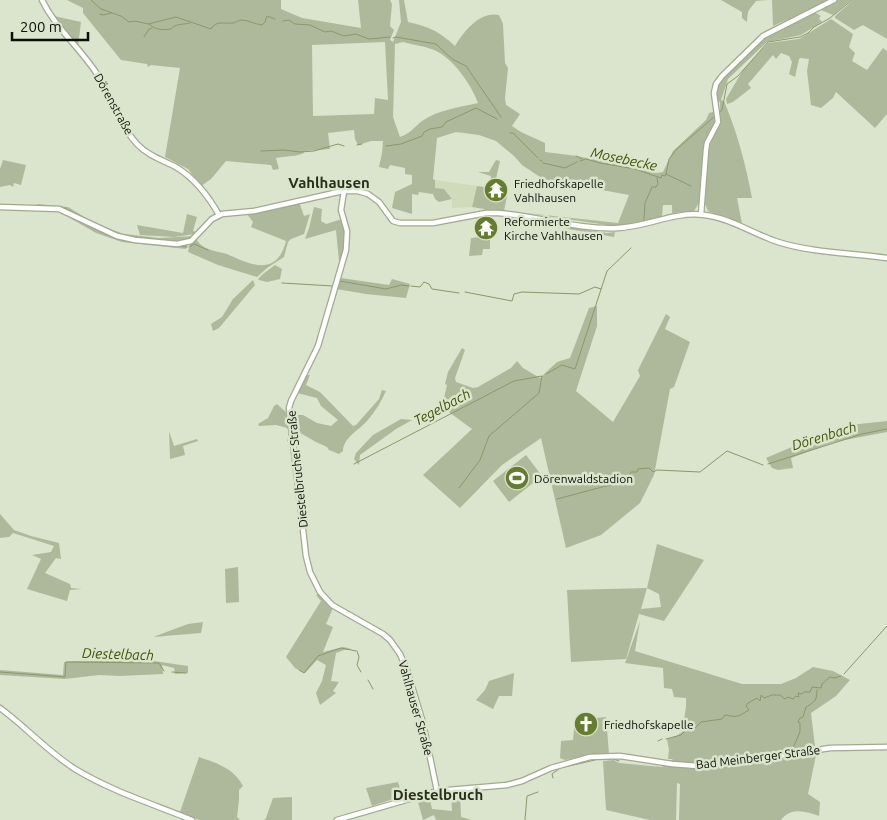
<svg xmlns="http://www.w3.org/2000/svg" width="887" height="820" font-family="Ubuntu,sans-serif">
	<rect width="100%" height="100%" fill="#dbe4cc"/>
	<path fill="#d0dbbc" d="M435 180 477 186 472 207 452 208V198L445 191 435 188Z"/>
	<path fill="#aeb99b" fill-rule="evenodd" d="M67 0H281V9L302 18 361 28 358 0H390L392 4 390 26 394 30 390 40 393 42 401 22 399 0H404L408 22C429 27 439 31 455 46 464 31 480 11 499 15L503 24 505 63 508 68 505 98 506 105 520 114 512 126 521 132 545 143V152L577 156 657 173 663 172 673 151 706 120 709 113 720 110V101L717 106C713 77 734 67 753 50 759 35 799 21 814 12L821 16 819 18 822 22 801 35 767 42 728 79 721 100 724 101C737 132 746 165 752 198H737L742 224 708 211 705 204V192L700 191 699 203 694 211 672 213V205H663L662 216 660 217 622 225H607L526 213 618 223 629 195 543 179 522 165 514 156 496 141 479 135 456 132 437 138 433 179 435 180V188L444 189 452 199 439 202 435 199 433 194 419 192 418 195 412 194V214L392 208 395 192 412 184V175L405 174V168L390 165 388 169 379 167 382 153 383 141H371L358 145 355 139 354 130 328 133 330 149 304 151V153C296 157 285 156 276 158L279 169 273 170 271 165 226 161 211 179 201 186 188 169 165 157 180 68 151 65 148 67 147 64 121 60 83 13V8ZM385 42 388 100 375 98 374 114 313 116 312 45ZM403 42C413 45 425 46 434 50 453 58 471 84 478 103 460 107 438 110 422 121 413 128 411 133 400 137L393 117 395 44Z
		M721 0H767L756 1C748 12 748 8 747 22L742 18V12Z
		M772 0H851L833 15 821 10 818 6 773 26Z
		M853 0H887V39L863 25 854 30 835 18V16Z
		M54 16 81 22 78 46Z
		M831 19 853 34 849 47 855 53 852 61 867 70 883 48 887 51V114L875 128 836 92 833 98 821 108 811 105 807 71 809 59 800 58 799 59 795 77 789 74 792 62 789 56 781 53 776 59 773 55 748 84 751 88 733 102 727 104 726 99 743 70 768 43 799 39Z
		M3 160 26 165 21 185 14 183 13 187 10 185 0 187V169Z
		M496 160 500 161 494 188 508 191 504 211 484 212V209L472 207 477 186 490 188 491 176 478 172H489Z
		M299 202 304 216 310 214 304 234 291 239 288 242 284 257 267 268 257 277 218 265 188 252 190 244 196 239C204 251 214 250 227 254 251 265 277 277 286 241L251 227 253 222 247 214Z
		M38 204 68 207 96 224 124 234 159 238 195 236 184 243 133 239 101 229 65 209 35 206Z
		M314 207 322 209 321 221 326 224 342 219C347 236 346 244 341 261H339L336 230 305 239 309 228Z
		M187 214 197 217 193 231 197 232 195 234 174 237 140 235 137 225 183 233Z
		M70 215 108 234 178 245 188 244 186 249 122 242 96 233 70 218Z
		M505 218 607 233 615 232 614 237Z
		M490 236V249H483L482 255 469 256 471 238Z
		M275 265 282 269 280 279 267 282 259 280 258 279 263 274Z
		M341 278 389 285 392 279 410 284 406 298 366 294 336 289Z
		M253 280 255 285 219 328 213 331 211 324 222 317 233 299Z
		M597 306V326L576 391 613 422 640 376 638 370 666 314 670 317 665 329 690 342 674 387 670 389 654 475 640 503 601 535 566 548 541 438 502 465 460 508 423 475 472 429 442 407 447 385 445 384 448 372 462 348 465 350 455 378 456 382 473 388 478 387 511 368 517 361 523 368 540 378 557 362 570 358 589 308Z
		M306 375H310L306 385 320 392 353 426 356 425 379 399 382 390 386 391C381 402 375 412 367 421 359 430 343 438 343 451L339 454 329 450 327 447 316 442 295 430 293 415H303L317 423 331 426 338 420 321 406 317 398 297 393Z
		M277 404 287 413 291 438 287 442 289 432 287 428 276 425 259 426 258 424 268 418 274 406Z
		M401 419 412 420 396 429 360 455 359 465 354 459 356 453 373 435Z
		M887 421V432L834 442 791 458 793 468 778 470 772 468 766 458 841 426Z
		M169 431 174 446 197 439 198 441 183 446 185 455 170 459Z
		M526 455 542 476 509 502 493 481Z
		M0 514 14 530 31 536 59 543 61 559 56 558 45 573 70 584 71 588 82 589 70 590 67 601 27 589 41 559 32 555 51 552 54 546 13 533 9 537 0 538Z
		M657 544 704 560 664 621 639 614 626 659 571 662 567 590 647 588ZM647 588 659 594 661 607 641 609Z
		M238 567 239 602 226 603 225 569Z
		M319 594 333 608 326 624 333 627 323 652 343 647 352 649 344 650 336 653 331 681 339 682 333 691 336 693 320 705 316 693 322 681 326 665 317 660 305 673 295 668 286 657 321 601 316 595Z
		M640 621 635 651 742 684H781L796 678 813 667 833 671 850 680 836 696 811 713 816 755 808 794 820 802 819 816C806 811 790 807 781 820H679L680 784 677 783 676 820H650L606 810 603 761 614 760 619 763 662 767 673 759H668L669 750 667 739 676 736 682 732 686 707V698L674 697 672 689 664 688 663 668 625 663Z
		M203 622 201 633 153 637 188 624Z
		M73 661H154L188 666V673L175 674 174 668 162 665 163 674 120 676 99 675 65 679 0 675V670L63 675 64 662Z
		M514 673 512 696H499L493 709 476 700 485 690 489 681Z
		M606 717 609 754 593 755 565 760 560 758 561 741 573 740 575 720Z
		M199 757C216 763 234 768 243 786L239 790V800L237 817 240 820H199L180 812Z
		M398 782 402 796 372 806 366 788Z
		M451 791H460L461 817 472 820H436L434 815 423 820 418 802 420 797 429 795 432 809 452 811Z
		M292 797V820H264L266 818 273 798Z"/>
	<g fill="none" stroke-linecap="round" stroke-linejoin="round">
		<path stroke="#89996a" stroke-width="1" d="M91 0 101 9 121 16 129 22 135 21 148 24 176 17 211 29C216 20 224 24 233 23 235 23 239 20 241 20 247 20 255 24 262 25L265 22 267 16 275 19
			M100 14 103 15 111 13
			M283 21 289 20 295 24 310 25 325 32 331 31 344 36 356 34 369 39 390 37
			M149 24C155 30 162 30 171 29 176 23 183 25 190 23
			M144 37 149 29 152 28
			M393 38 396 37 436 44 452 59 466 66 501 117
			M510 133H513L538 158
			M357 145 362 144
			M386 146 401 144 422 136 424 132 430 129 442 127 446 122 476 108 497 119
			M261 151 284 150 300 152 314 151 338 144 344 146
			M576 156 582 159
			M540 160 542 161
			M580 161 586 159 600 163 635 169 661 178 662 175 665 176 666 174 669 159 677 149 722 110 727 84 738 76 768 42 800 37 808 33 814 27 830 18 852 0
			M543 163 565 168 577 162
			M666 174 691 186
			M36 206 62 207
			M65 208 80 216
			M644 220 645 203 652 187H656L658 184 657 178
			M87 224 99 231
			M101 232 112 236
			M158 244 187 247
			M189 247 194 244 208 250
			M340 281 386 289 401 285 409 286
			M282 283 333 286
			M411 286 420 287 424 282 429 284 432 289 459 293
			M465 292 512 301 514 294 522 292 579 294 595 287 601 289
			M546 374 562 365 575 369 607 271 631 248
			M354 464 514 381 542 376 539 393 489 436 480 460 459 488
			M768 464 862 434 887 429
			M557 499 621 482 623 480 625 481 631 472H637L638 469 649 468 653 472 657 470 700 472 727 451 763 465
			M357 651 359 657 357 665 361 672
			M299 670 304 673 318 656 341 648 356 651
			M0 672 65 677 66 662 159 663 164 671
			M172 672 186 673
			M844 674 887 626
			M368 680 373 689
			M666 739 681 735 687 729 696 727 701 722 722 719 725 715C739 718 738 716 749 710L746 706 748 703 757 698 760 701 761 695 764 698 772 695H780L785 699 788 697 793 699 796 696 799 697 798 693 802 694 804 692H810L812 687 821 688 822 684 830 677 834 678 841 676
			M658 741 662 739
			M792 750 800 732V723L798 722 800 718 803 717 806 707C815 702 817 700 817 690
			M780 758 828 751
			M600 759H614L619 761
			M553 778 552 774 560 768 595 760
			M525 820 527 796 538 792"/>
		<g stroke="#a1a992" stroke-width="7">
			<path id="secondary" d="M42 0C55 27 78 46 95 71 110 94 118 123 137 144 147 155 162 160 176 167 194 178 209 197 219 215
				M344 191 341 210 347 231 346 250 318 346 291 401 289 408 306 556 310 572 320 592 332 605 383 634 390 640 400 654 407 670 423 723 437 791
				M0 207 59 209 117 236 135 240 177 244 191 241 212 219 222 214 254 211 343 191H358L368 194 379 202 393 221 400 223H433L486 213H498C538 216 578 230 618 228 647 227 674 211 704 215 731 218 753 234 778 242 813 253 851 253 887 258
				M701 214 706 150 707 143 718 122 714 93 716 84 722 76 763 36 834 0
				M0 708C26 727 48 752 75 769 111 791 153 804 192 820
				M337 820 437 791 507 785 522 781 551 768 590 757 620 756 672 764 698 766 733 763 830 748 887 747"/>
		</g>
		<use href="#secondary" stroke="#fff" stroke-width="4.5"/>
	</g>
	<defs>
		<g id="temple-disc" transform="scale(1.25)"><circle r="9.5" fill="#677d2e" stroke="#dbe4cc"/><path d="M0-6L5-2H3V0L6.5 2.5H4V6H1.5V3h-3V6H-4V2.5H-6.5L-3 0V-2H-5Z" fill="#fff"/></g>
		<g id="stadium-disc" transform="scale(1.25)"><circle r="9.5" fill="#677d2e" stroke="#dbe4cc"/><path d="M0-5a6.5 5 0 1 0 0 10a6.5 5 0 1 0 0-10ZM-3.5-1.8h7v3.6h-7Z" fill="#fff"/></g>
		<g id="church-disc" transform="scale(1.25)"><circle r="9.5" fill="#677d2e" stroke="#dbe4cc"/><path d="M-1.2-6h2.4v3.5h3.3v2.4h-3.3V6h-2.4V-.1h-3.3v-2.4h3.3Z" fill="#fff"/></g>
	</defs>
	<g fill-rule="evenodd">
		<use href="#temple-disc" x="496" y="190"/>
		<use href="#temple-disc" x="486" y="228"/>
		<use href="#stadium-disc" x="517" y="478"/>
		<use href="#church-disc" x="586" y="724"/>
	</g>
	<g text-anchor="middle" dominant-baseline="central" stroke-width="5" stroke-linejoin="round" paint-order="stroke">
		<g font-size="12" fill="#0c0f07" stroke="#dbe4cc">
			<text transform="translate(114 104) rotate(61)">Dörenstraße</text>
			<text transform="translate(297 469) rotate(-96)">Diestelbrucher Straße</text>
			<text transform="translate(416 708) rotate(74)">Vahlhauser Straße</text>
			<text transform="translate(758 757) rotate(-7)">Bad Meinberger Straße</text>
		</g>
		<g font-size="12" fill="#0c0f07" stroke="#dbe4cc" text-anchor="start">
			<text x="514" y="183">Friedhofskapelle<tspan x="514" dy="14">Vahlhausen</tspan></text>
			<text x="504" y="221">Reformierte<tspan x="504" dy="14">Kirche Vahlhausen</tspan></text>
			<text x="534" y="478">Dörenwaldstadion</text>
			<text x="604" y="724">Friedhofskapelle</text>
		</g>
		<g font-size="14" font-style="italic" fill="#425306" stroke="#dbe4cc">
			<text transform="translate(624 159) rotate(12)">Mosebecke</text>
			<text transform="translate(442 407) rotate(-28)">Tegelbach</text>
			<text transform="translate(824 436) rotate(-17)">Dörenbach</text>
			<text transform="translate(118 654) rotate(2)">Diestelbach</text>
		</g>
		<g font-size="15" font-weight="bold" fill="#292f1c" stroke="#dbe4cc">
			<text x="329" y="182">Vahlhausen</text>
			<text x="438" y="794">Diestelbruch</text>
		</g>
	</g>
	<path d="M12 32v8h76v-8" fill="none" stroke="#0c0f07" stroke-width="2.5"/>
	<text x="20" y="32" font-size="15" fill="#0c0f07" stroke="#dbe4cc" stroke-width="4" paint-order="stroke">200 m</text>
</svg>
